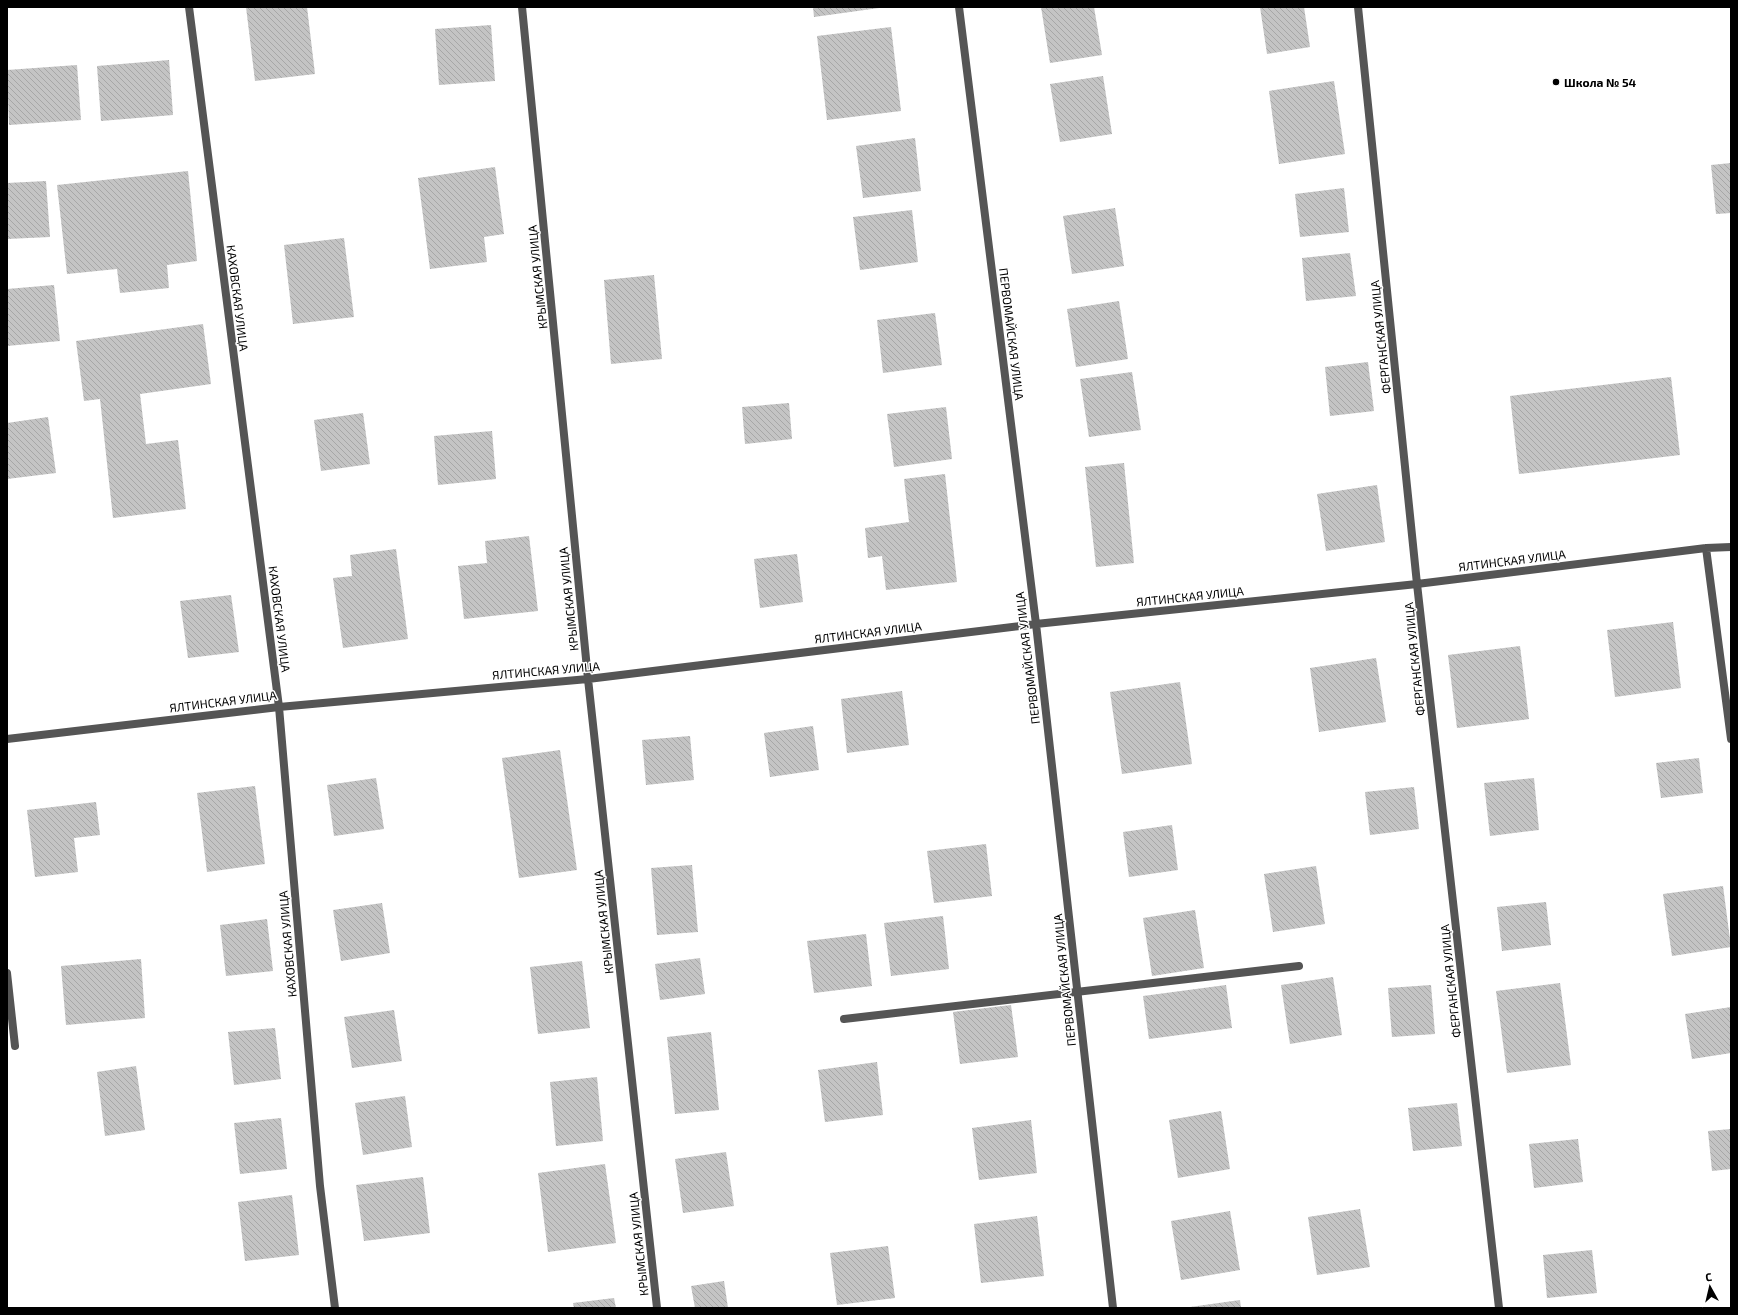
<svg xmlns="http://www.w3.org/2000/svg" width="1738" height="1315" font-family="'Exo 2',sans-serif">
	<defs>
		<pattern id="building-back-hatch" width="6" height="6" patternUnits="userSpaceOnUse"><rect width="6" height="6" fill="#c4c4c4"/><path d="M-1 5l2 2M0 0l6 6M5-1l2 2" fill="none" stroke="#a7a7a7"/></pattern>
	</defs>
	<rect width="100%" height="100%" fill="#fff"/>
	<path fill="url(#building-back-hatch)" d="M246 7H307L315 74 255 81Z
		M813 7H879V8L814 17Z
		M1041 7H1094L1102 55 1050 63Z
		M1260 7H1304L1310 47 1267 54Z
		M491 25 495 81 439 85 435 29Z
		M891 27 901 111 827 120 817 36Z
		M169 60 173 115 101 121 97 66Z
		M77 65 81 120 9 125 7 70Z
		M1103 76 1112 134 1060 142 1050 84Z
		M1334 81 1345 154 1279 164 1269 91Z
		M915 138 921 191 863 198 856 146Z
		M1731 163V213L1716 214 1711 165Z
		M495 167 504 234 484 237 487 262 430 269 418 178Z
		M188 171 197 261 167 265 169 288 120 293 117 269 67 274 57 185Z
		M46 181 50 237 7 239V183Z
		M1344 188 1349 232 1300 237 1295 194Z
		M1115 208 1124 266 1072 274 1063 216Z
		M912 210 918 262 860 270 853 217Z
		M344 238 354 317 293 324 284 245Z
		M1350 253 1356 296 1306 301 1302 258Z
		M654 275 662 359 611 364 604 280Z
		M54 285 60 341 7 346V289Z
		M1119 301 1128 359 1076 367 1067 309Z
		M935 313 942 365 883 373 877 320Z
		M203 324 211 384 140 394 146 444 178 440 186 509 113 518 100 399 84 401 76 341Z
		M1368 362 1374 411 1330 416 1325 367Z
		M1132 372 1141 430 1089 437 1080 379Z
		M1671 377 1680 455 1519 474 1510 396Z
		M789 403 792 439 745 444 742 407Z
		M946 407 952 459 894 467 887 414Z
		M363 413 370 464 321 471 314 420Z
		M48 417 56 473 7 479V423Z
		M492 431 496 479 438 485 434 436Z
		M1124 463 1134 563 1096 567 1085 467Z
		M945 474 957 582 886 590 882 556 868 558 865 528 909 522 904 479Z
		M1377 485 1385 542 1326 551 1317 494Z
		M529 536 538 611 464 619 458 566 487 563 485 541Z
		M396 549 408 639 343 648 333 578 352 576 350 555Z
		M797 554 803 602 760 608 754 559Z
		M231 595 239 652 188 658 180 601Z
		M1673 622 1681 688 1615 697 1607 630Z
		M1520 646 1529 719 1457 728 1448 655Z
		M1376 658 1386 722 1319 732 1310 668Z
		M1180 682 1192 764 1122 774 1110 692Z
		M902 691 909 745 847 753 841 699Z
		M813 726 819 770 770 777 764 733Z
		M690 736 694 780 646 785 642 740Z
		M560 750 577 870 519 878 502 758Z
		M1699 758 1703 793 1661 798 1656 763Z
		M376 778 384 829 334 836 327 785Z
		M1534 778 1539 830 1490 836 1484 783Z
		M255 786 265 864 207 872 197 793Z
		M1414 787 1419 829 1370 835 1365 792Z
		M96 802 100 835 74 838 78 872 35 877 27 810Z
		M1172 825 1178 870 1129 877 1123 832Z
		M986 844 992 896 934 903 927 851Z
		M692 865 698 932 657 935 651 868Z
		M1316 866 1325 924 1273 932 1264 874Z
		M1723 886 1731 947 1672 956 1663 894Z
		M1546 902 1551 945 1502 951 1497 907Z
		M382 903 390 953 341 961 333 910Z
		M1195 910 1204 968 1152 976 1143 918Z
		M943 916 949 969 891 976 884 923Z
		M267 919 273 971 226 976 220 925Z
		M866 934 872 986 814 993 807 941Z
		M700 958 705 994 660 1000 655 964Z
		M141 959 145 1018 66 1025 61 966Z
		M582 961 590 1028 538 1034 530 967Z
		M1333 977 1342 1035 1290 1044 1281 985Z
		M1560 983 1571 1065 1507 1073 1496 991Z
		M1226 985 1232 1028 1149 1039 1143 996Z
		M1431 985 1435 1034 1392 1037 1388 988Z
		M1011 1005 1018 1057 960 1064 953 1012Z
		M1731 1007V1053L1692 1059 1685 1014Z
		M394 1010 402 1061 352 1068 344 1017Z
		M275 1028 281 1079 234 1085 228 1032Z
		M711 1032 719 1110 675 1114 667 1037Z
		M877 1062 883 1115 825 1122 818 1070Z
		M136 1066 145 1130 105 1136 97 1072Z
		M597 1077 603 1141 556 1146 550 1082Z
		M405 1096 412 1147 363 1155 355 1103Z
		M1457 1103 1462 1146 1413 1151 1408 1108Z
		M1221 1111 1230 1169 1178 1178 1169 1120Z
		M281 1118 287 1169 240 1174 234 1123Z
		M1031 1120 1037 1173 979 1180 972 1128Z
		M1731 1129V1169L1712 1171 1708 1131Z
		M1578 1139 1583 1182 1534 1188 1529 1144Z
		M726 1152 734 1206 683 1213 675 1159Z
		M605 1164 616 1243 548 1252 538 1173Z
		M423 1177 430 1233 364 1241 356 1185Z
		M292 1195 299 1255 245 1261 238 1202Z
		M1360 1209 1370 1267 1317 1275 1308 1217Z
		M1230 1211 1240 1270 1181 1280 1171 1221Z
		M1037 1216 1044 1276 981 1283 974 1224Z
		M888 1246 895 1298 837 1305 830 1253Z
		M1592 1250 1597 1293 1547 1298 1543 1255Z
		M724 1281 728 1308H695L691 1286Z
		M614 1298 616 1308H574L573 1303Z
		M1240 1300 1241 1308H1190V1307Z"/>
	<g fill="none" stroke-linecap="round" stroke-linejoin="round">
		<path stroke="#555" stroke-width="8" d="M844 1019 1299 966"/>
		<path stroke="#555" stroke-width="8" d="M189 7 279 707 320 1186 335 1308
			M522 7 588 679 657 1308
			M959 7 1036 624 1113 1308
			M1358 7 1417 584 1499 1308
			M1706 548 1731 739
			M7 739 279 707 588 679 1036 624 1417 584 1706 548 1731 547
			M7 973 15 1046"/>
	</g>
	<circle fill="#000" stroke="#fff" stroke-width="1.5" cx="1556" cy="82" r="4"/>
	<g text-anchor="middle" dominant-baseline="central" stroke-width="3" stroke-linejoin="round" paint-order="stroke">
		<g font-size="12" font-weight="bold" fill="#000" stroke="#fff" text-anchor="start">
			<text x="1564" y="82">Школа № 54</text>
		</g>
		<g font-size="12" fill="#000" stroke="#fff">
			<text transform="translate(537 277) rotate(-96)">КРЫМСКАЯ УЛИЦА</text>
			<text transform="translate(238 298) rotate(83)">КАХОВСКАЯ УЛИЦА</text>
			<text transform="translate(1012 334) rotate(83)">ПЕРВОМАЙСКАЯ УЛИЦА</text>
			<text transform="translate(1380 337) rotate(-96)">ФЕРГАНСКАЯ УЛИЦА</text>
			<text transform="translate(1512 560) rotate(-7)">ЯЛТИНСКАЯ УЛИЦА</text>
			<text transform="translate(1190 596) rotate(-6)">ЯЛТИНСКАЯ УЛИЦА</text>
			<text transform="translate(568 599) rotate(-96)">КРЫМСКАЯ УЛИЦА</text>
			<text transform="translate(280 619) rotate(83)">КАХОВСКАЯ УЛИЦА</text>
			<text transform="translate(868 632) rotate(-7)">ЯЛТИНСКАЯ УЛИЦА</text>
			<text transform="translate(1027 658) rotate(-97)">ПЕРВОМАЙСКАЯ УЛИЦА</text>
			<text transform="translate(1414 659) rotate(-96)">ФЕРГАНСКАЯ УЛИЦА</text>
			<text transform="translate(546 670) rotate(-5)">ЯЛТИНСКАЯ УЛИЦА</text>
			<text transform="translate(223 701) rotate(-7)">ЯЛТИНСКАЯ УЛИЦА</text>
			<text transform="translate(603 922) rotate(-96)">КРЫМСКАЯ УЛИЦА</text>
			<text transform="translate(287 944) rotate(-95)">КАХОВСКАЯ УЛИЦА</text>
			<text transform="translate(1064 980) rotate(-96)">ПЕРВОМАЙСКАЯ УЛИЦА</text>
			<text transform="translate(1450 981) rotate(-96)">ФЕРГАНСКАЯ УЛИЦА</text>
			<text transform="translate(638 1244) rotate(-96)">КРЫМСКАЯ УЛИЦА</text>
		</g>
	</g>
	<rect width="1738" height="1315" fill="none" stroke="#000000" stroke-width="16"/>
	<g transform="translate(1710 1287) rotate(352)" stroke="#ffffff" stroke-width="3" paint-order="stroke">
	<path d="M0-3L7 15L0 10L-7 15Z" fill="#000000"/>
	<text y="-6" font-size="11" font-weight="bold" text-anchor="middle" fill="#000000">С</text>
	</g>
</svg>
